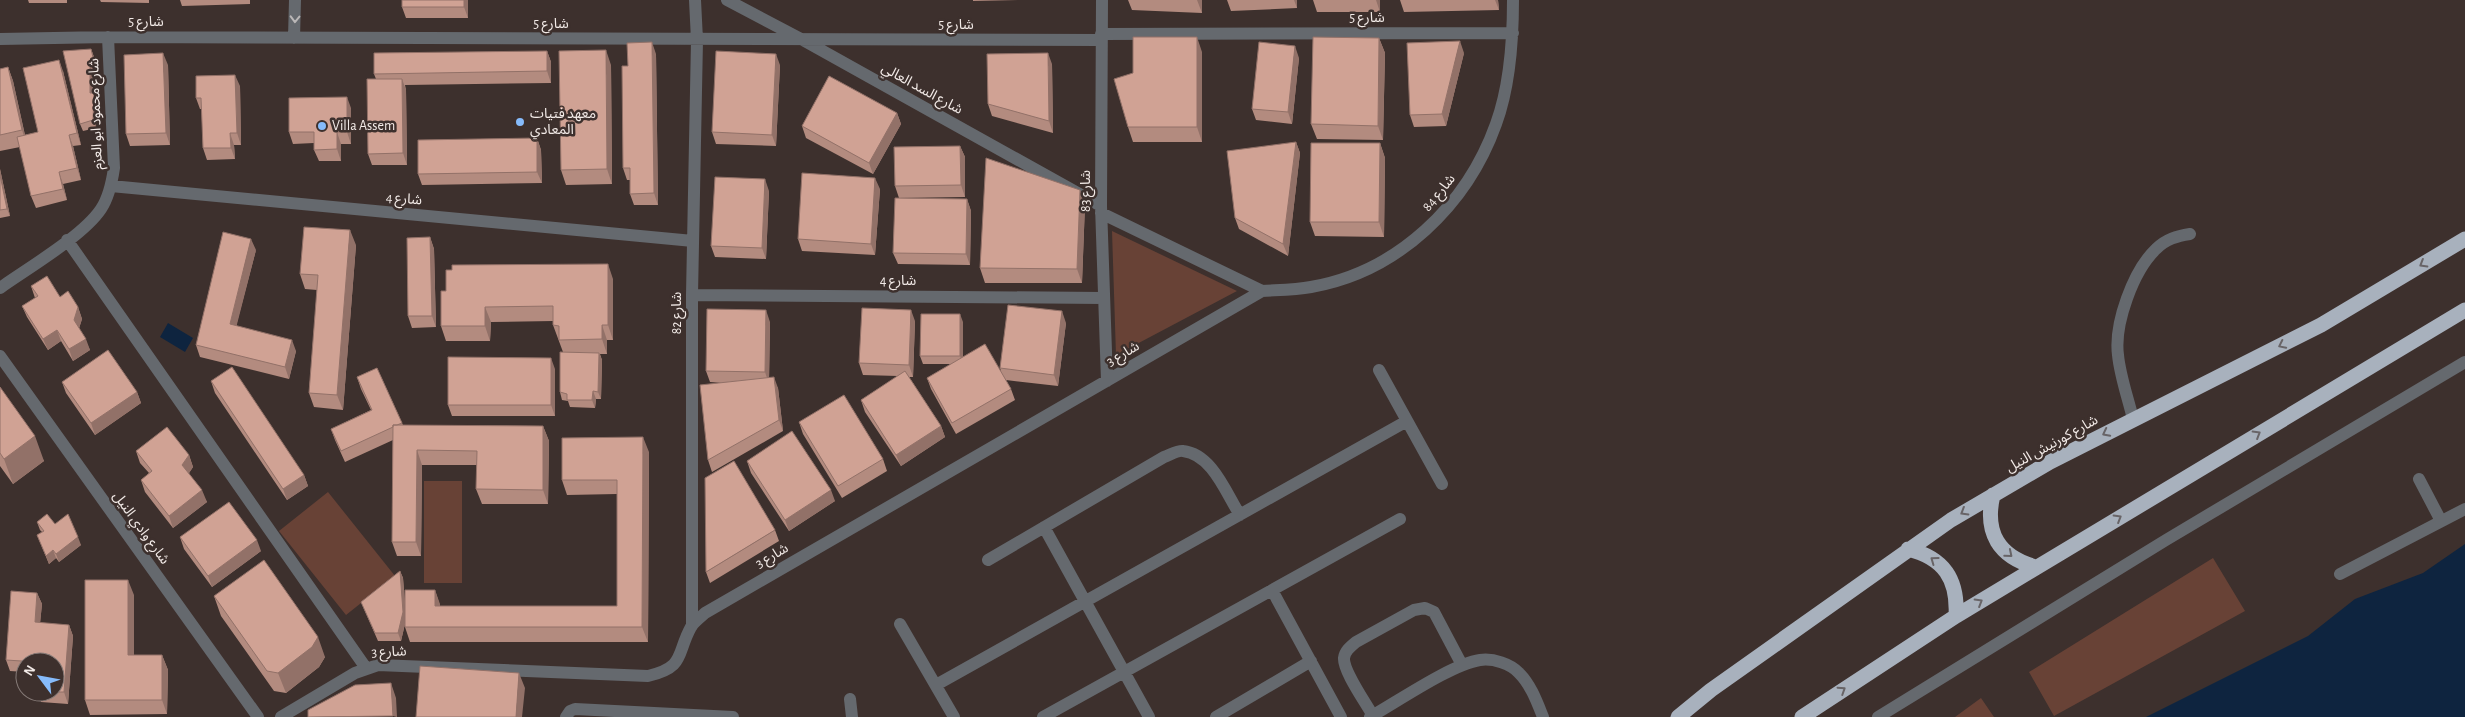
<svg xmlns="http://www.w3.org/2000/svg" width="2465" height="717" font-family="'Alegreya Sans','Noto Sans Arabic',sans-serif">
	<rect width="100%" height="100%" fill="#3d302d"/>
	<path fill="#684236" d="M1112 231 1237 291 1116 355Z
		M424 481H462V583H424Z
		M328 492 395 576 346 615 279 531Z
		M2213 558 2245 611 2054 716 2029 672Z
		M1981 698 1994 717H1955Z"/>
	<path fill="#0e243f" d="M168 323 193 338 185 352 160 337Z
		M2465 544V717H2146L2308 636 2355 599 2423 573Z"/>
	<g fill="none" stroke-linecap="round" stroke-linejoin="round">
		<path stroke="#65696e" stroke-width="12" d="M727 0 803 40 1101 206
			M1102 0 1101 206 1107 381
			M1101 34 1513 33
			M294 38 295 0
			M0 39 108 37 1101 40
			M111 186 693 241
			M1101 213 1262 291
			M67 240 366 668
			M0 288C28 268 83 236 101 209 109 197 112 182 114 168L108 37
			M692 295 1103 298
			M0 356 258 717
			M1379 370 1442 484
			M2133 419C2128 398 2120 376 2118 355 2114 324 2133 271 2156 249 2166 239 2177 236 2190 234
			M2419 479 2441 521
			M1044 527 1149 717
			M988 560 1164 457C1170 455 1178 450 1183 451 1212 454 1226 493 1240 515
			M2340 574 2465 509
			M1272 590 1341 717
			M900 624 954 717
			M692 626V295L697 40 695 0
			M936 685 1407 421
			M850 699 852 717
			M1373 716C1366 703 1343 671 1344 658 1345 651 1350 647 1356 642L1414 610 1425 608 1434 612 1462 665
			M281 717 355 673 378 665 648 676C686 667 676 654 691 627 694 622 701 617 705 613L1262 291C1278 290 1295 290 1311 287 1398 272 1467 205 1496 124 1510 86 1513 40 1513 0
			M566 717 570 711 575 709 733 717
			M1043 717 1400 519
			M1216 717 1311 661
			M1370 717C1397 702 1452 664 1480 660 1493 658 1511 664 1519 673 1531 685 1537 702 1543 717
			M1878 717 2166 540 2465 362"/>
		<path stroke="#a8b1bd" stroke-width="15" d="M1993 495C1984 533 1999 557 2036 567
			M1908 549C1944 558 1958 579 1956 616
			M1678 717 1711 690 1951 520 2050 462 2321 325 2465 239
			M1802 717 1956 616 2465 310"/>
	</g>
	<path fill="#b38b7f" d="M28 0H67V3H29Z
		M100 0H149V3L101 2Z
		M180 0H250V4L182 6Z
		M468 0V18H406L402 7Z
		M973 0H1019L973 1Z
		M1128 0H1202V13L1132 10Z
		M1227 0H1297V8L1231 11Z
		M1313 0H1380V12H1317Z
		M1400 0H1498L1499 10 1404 12Z
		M1379 38 1385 53 1383 140 1317 139 1311 124Z
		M91 49 94 57 98 74H93V93H94L97 101 96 128 83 131 80 124Z
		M547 51 551 62V83L405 85 406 90 407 165H372L368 154 376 79 374 74Z
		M1202 52V142H1133L1128 127Z
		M1464 53 1446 126 1414 127 1410 115Z
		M656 54 658 205H634L630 194V180H627L623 168 628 66Z
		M1299 58 1292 124 1256 120 1252 109Z
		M1052 64 1053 133 992 116 988 104Z
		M168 65 170 145 130 146 126 134Z
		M611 65 612 184 566 185 561 170Z
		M780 65 776 146 716 144 712 132Z
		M8 67 13 81 25 135 38 132 63 71 81 145 73 146 81 180 63 184 67 200 36 208 31 196 20 147 0 151V69Z
		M240 86 241 145H234L235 159 207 160 203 148 202 109H200L196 98Z
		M351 108V144H341V161H319L314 150V143L293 144 289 132Z
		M897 113 901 124 873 174 806 138 802 126Z
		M537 138 541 150 542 183 422 185 418 174Z
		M1296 142 1300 153 1288 256 1239 229 1235 218Z
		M1380 143 1385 158 1384 237 1315 236 1310 222Z
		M960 146 965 157V197L899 198 895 186Z
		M0 169 10 216 0 218Z
		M880 189 875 255 802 251 798 239Z
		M769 191 766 259 715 257 711 246Z
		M967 199 971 211 970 265 898 264 893 253Z
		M1085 204 1082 283H985L980 268Z
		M430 237 434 249 436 327 412 328 408 316Z
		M356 245 343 410 314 407 309 393 317 290 305 289 300 274Z
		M256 250 236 326 296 351 289 379 200 357 196 345Z
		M613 279V340H607V354H600L602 360 601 399H596L595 408 570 407 568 401 562 400 560 392 563 352 553 325V321L491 322 490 341H446L441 326 446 291Z
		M31 286 60 297 78 307 82 319 79 328 90 350 73 361 61 341 48 350 27 317 22 306 35 298Z
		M915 321 913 377H909L941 426 945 437 901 466 865 412 861 400 898 376 863 375 859 363Z
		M770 322 769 378 778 388 783 431 712 472 708 460 723 383 710 382 706 371Z
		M963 322V357L1001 371 1000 368 1066 323 1058 386 1006 380 1011 389 1015 400 956 434 931 389 927 378 951 364H923L920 356Z
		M377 368 403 425 543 426 549 441 548 504H482L476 489 477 465H422L421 556H397L392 542 393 440 345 462 335 440 331 429 371 410 361 389 357 377Z
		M555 369V416H452L448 405Z
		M211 381 304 475 308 486 287 500 215 393Z
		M62 382 137 392 141 403 95 435 66 393Z
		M0 387 44 461 13 484 0 466Z
		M799 422 883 459 887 471 842 498 803 434Z
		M136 451 189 455 193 467 189 473 207 502 173 528 145 492 141 480 149 473 140 463Z
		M649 452 648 642H410L405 627V624L401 641H378L361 602 400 571 403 578 405 603 435 590 440 606H617V494L567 495 562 480Z
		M747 461 835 501 789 531 751 473Z
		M37 522 55 524 81 545 59 562 56 558 49 564 37 535 42 532 40 530Z
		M775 530 779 541 710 583 706 572Z
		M180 537 261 551 212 587 184 549Z
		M37 593 42 604 40 623 69 625 73 636 68 704 41 702 37 692H55V662H25V672L10 671 6 660Z
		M134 595V655H162L168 670 167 714 90 715 85 700Z
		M214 596 325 657 319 667 286 693 274 691 221 616Z"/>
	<path fill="#927168" d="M464 0H468V18L464 7Z
		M1197 0H1202V13Z
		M1294 0H1297V8Z
		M1376 0H1380V12Z
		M1495 0H1498L1499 10Z
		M1197 37 1202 52V142L1197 127Z
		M1379 38 1385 53 1383 140 1378 126Z
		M1460 41 1464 53 1446 126 1442 114Z
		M652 42 656 54 658 205 654 193Z
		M1295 46 1299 58 1292 124 1288 112Z
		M91 49 94 57 98 74 95 66Z
		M606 50 611 65 612 184 607 169Z
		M547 51 551 62V83L547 71Z
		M163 53 168 65 170 145 166 133Z
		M1048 53 1052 64 1053 133 1049 121Z
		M776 54 780 65 776 146 772 135Z
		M59 60 63 71 81 145 77 133Z
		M90 66 93 74V101L90 93Z
		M8 67 13 81 27 145 22 130Z
		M235 75 240 86 241 145 237 133Z
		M402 79 406 90 407 165 403 153Z
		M94 93 97 101 96 128 93 120Z
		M347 97 351 108V144L347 132Z
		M897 113 901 124 873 174 869 163Z
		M337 132 341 144V161L337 149Z
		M230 133 234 145 235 159 231 148Z
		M69 135 73 146 81 180 77 168Z
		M537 138 541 150 542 183 537 172Z
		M1296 142 1300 153 1288 256 1283 244Z
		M1380 143 1385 158 1384 237 1379 222Z
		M960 146 965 157V197L961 185Z
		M0 169 10 216 7 209 0 175Z
		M59 172 63 184 67 200 63 189Z
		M875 178 880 189 875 255 871 244Z
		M765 179 769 191 766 259 762 248Z
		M1080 190 1085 204 1082 283 1077 269Z
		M967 199 971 211 970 265 966 254Z
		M350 230 356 245 343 410 337 395Z
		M430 237 434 249 436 327 432 316Z
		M251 239 256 250 234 336 230 324Z
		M608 264 613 279V340L608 325Z
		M78 307 82 319 78 332 74 320Z
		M485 307 491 322 490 341 485 326Z
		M766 310 770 322 769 384 765 372Z
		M911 310 915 321 913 377 909 365Z
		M1062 311 1066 323 1058 386 1054 375Z
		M960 314 963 322V364L960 356Z
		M602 325 607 340V354L602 339Z
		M57 330 61 341 48 350 43 339Z
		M86 339 90 350 73 361 69 349Z
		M292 340 296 351 289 379 285 367Z
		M599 353 602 360 601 399 598 392Z
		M551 358 555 369V416L551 405Z
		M774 377 778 388 783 431 779 420Z
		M593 391 596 399 595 408 592 400Z
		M137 392 141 403 95 435 91 423Z
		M543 426 549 441 548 504 543 490Z
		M941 426 945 437 901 466 896 455Z
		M35 436 44 461 13 484 4 459Z
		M643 437 649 452 648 642 642 627Z
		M417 450 422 465 421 556 416 542Z
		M189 455 193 467 187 476 182 465Z
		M304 475 308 486 287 500 283 489Z
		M202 490 207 502 173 528 169 516Z
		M831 490 835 501 789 531 785 520Z
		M78 537 81 545 59 562 56 554Z
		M257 540 261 551 212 587 208 576Z
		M53 550 56 558 49 564 46 556Z
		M400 571 403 578 406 619 401 641 398 633Z
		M128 580 134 595V670L128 655Z
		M435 590 440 604V621L435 606Z
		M37 593 42 604 39 634 35 622Z
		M69 625 73 636 68 704 64 692Z
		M318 637 325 657 319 667 286 693 278 673Z
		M162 655 168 670 167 714 162 700Z
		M519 673 525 688 522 717H516Z
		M391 683 396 698 397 717 393 716Z"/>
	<path fill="#d0a294" stroke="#927168" d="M402 0H464V7H402Z
		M1133 37H1197V127H1128L1114 79 1133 73Z
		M1313 37 1379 38 1378 126 1311 124Z
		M1460 41 1442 114 1410 115 1407 43Z
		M652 42 654 193 630 194V168H623L622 66H628L627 43Z
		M1259 42 1295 46 1288 112 1252 109Z
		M91 49 95 66H90V93H94L93 120 80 124 63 51Z
		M606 50 607 169 561 170 559 51Z
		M547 51V71L374 74V53Z
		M716 51 776 54 772 135 712 132Z
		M163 53 166 133 126 134 124 55Z
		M1048 53 1049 121 988 104 987 54Z
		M59 60 77 133 69 135 77 168 59 172 63 189 31 196 17 137 38 132 23 68Z
		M8 67 22 130 0 135V69Z
		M235 75 237 133H230L231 148H203L201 98H196V76Z
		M829 76 897 113 869 163 802 126Z
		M367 79H402L403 153 368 154Z
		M347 97V132H337V149L314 150V132H289V98Z
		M537 138V172L418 174V140Z
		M1296 142 1283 244 1235 218 1227 151Z
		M1311 143H1380L1379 222H1310Z
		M960 146 961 185 895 186 894 147Z
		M986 158 1080 190 1077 269 980 268Z
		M802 173 875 178 871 244 798 239Z
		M0 175 7 209 0 210Z
		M715 177 765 179 762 248 711 246Z
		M895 198 967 199 966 254 893 253Z
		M304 227 350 230 337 395 309 393 318 275 300 274Z
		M223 232 251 239 230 324 292 340 285 367 196 345Z
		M430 237 432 316H408L407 238Z
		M608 264V325H602V339L559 340V326L553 325V306L485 307V326H441V291H446V270H452V265Z
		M47 276 60 297 68 291 78 307 74 320 86 339 69 349 57 330 43 339 22 306 38 296 31 286Z
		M1008 305 1062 311 1054 375 1000 368Z
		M862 308 911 310 909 365 859 363Z
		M707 309 766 310 765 372 706 371Z
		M921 314H960V356H920Z
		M985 344 1011 389 952 423 927 378Z
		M108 350 137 392 91 423 62 382Z
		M560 352 599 353 598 392 593 391 592 400H567V394L560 392Z
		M448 357 551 358V405H448Z
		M232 367 304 475 283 489 211 381Z
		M377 368 402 423 397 425H393V427L341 451 331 429 372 410 357 377Z
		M905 371 941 426 896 455 861 400Z
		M774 377 779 420 708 460 700 385Z
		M0 387 35 436 4 459 0 453Z
		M844 395 883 459 838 486 799 422Z
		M393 425 543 426V490L476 489 477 451 417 450 416 542H392Z
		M167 427 189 455 182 465 202 490 169 516 141 480 152 471 136 451Z
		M792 431 831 490 785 520 747 461Z
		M643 437 642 627H405V590H435V606H617V480H562V438Z
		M734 461 775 530 706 572 705 478Z
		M229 502 257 540 208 576 180 537Z
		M47 514 55 524 68 514 78 537 56 554 53 550 46 556 37 535 44 531 37 522Z
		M264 560 318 637 312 647 278 673 267 671 214 596Z
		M400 571 403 612 398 633H375L361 602Z
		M85 580H128V655H162V700H85Z
		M11 591 37 593 35 622 69 625 64 692H55V662H37L6 660Z
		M420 666 519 673 516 717H416Z
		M391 683 393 716 308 717V710L355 685Z"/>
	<defs><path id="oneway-chevron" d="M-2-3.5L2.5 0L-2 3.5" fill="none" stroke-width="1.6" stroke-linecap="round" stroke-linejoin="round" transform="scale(1.25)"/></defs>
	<use stroke="#bab7b7" href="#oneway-chevron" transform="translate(295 19) rotate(91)"/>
	<g stroke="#686467">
		<use href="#oneway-chevron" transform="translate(2423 264) rotate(149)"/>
		<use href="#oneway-chevron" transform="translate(2282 345) rotate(154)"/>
		<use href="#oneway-chevron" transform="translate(2106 433) rotate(153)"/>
		<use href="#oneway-chevron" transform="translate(2257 434) rotate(-31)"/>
		<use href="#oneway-chevron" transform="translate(1964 512) rotate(149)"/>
		<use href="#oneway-chevron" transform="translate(2118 518) rotate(-31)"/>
		<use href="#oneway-chevron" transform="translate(2009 554) rotate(40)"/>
		<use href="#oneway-chevron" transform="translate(1934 560) rotate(-144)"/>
		<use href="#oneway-chevron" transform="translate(1979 602) rotate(-31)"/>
		<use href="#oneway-chevron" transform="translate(1842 690) rotate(-33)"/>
	</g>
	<g fill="#86bbfb" stroke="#3d302d" stroke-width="2">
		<circle cx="520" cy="122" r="5"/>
		<circle cx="322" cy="126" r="5"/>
	</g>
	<g text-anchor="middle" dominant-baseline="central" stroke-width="5" stroke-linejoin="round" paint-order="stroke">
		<g font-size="14" fill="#f3ebe8" stroke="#3d302d">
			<text x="1367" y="18">شارع 5</text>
			<text x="146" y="22">شارع 5</text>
			<text x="551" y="24">شارع 5</text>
			<text x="956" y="25">شارع 5</text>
			<text transform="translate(922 89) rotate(29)">شارع السد العالي</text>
			<text transform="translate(96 114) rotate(-92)">شارع محمود ابو العزم</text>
			<text transform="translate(1086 191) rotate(-90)">شارع 83</text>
			<text transform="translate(1439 193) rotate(-51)">شارع 84</text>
			<text transform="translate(404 199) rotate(5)">شارع 4</text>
			<text x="898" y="281">شارع 4</text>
			<text transform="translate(677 313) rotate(-90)">شارع 82</text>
			<text transform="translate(1123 354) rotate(-30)">شارع 3</text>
			<text transform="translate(2052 444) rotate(-29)">شارع كورنيش النيل</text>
			<text transform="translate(141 528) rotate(54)">شارع وادي النيل</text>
			<text transform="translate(772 556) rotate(-30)">شارع 3</text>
			<text transform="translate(389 652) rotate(-2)">شارع 3</text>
		</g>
		<g font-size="14" fill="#f3ebe8" stroke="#3d302d" text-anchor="start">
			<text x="530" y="114">معهد فتيات<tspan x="530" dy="16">المعادي</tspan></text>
			<text x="332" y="126">Villa Assem</text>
		</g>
	</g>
	<g transform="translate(40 677) rotate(302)"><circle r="24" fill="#3d302d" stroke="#867b78"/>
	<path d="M0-4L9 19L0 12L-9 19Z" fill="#86bbfb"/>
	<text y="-8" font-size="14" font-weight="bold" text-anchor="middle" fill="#f3ebe8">N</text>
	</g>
</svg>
